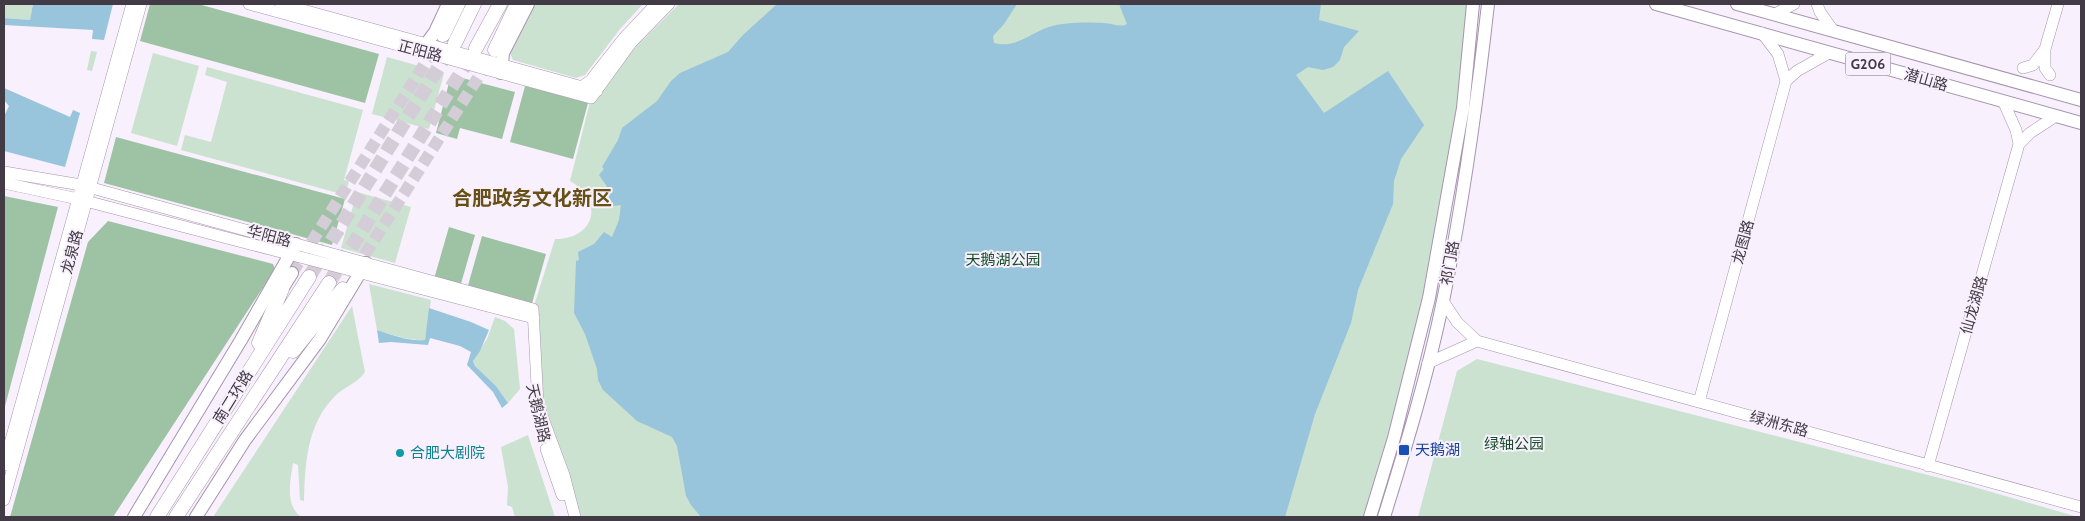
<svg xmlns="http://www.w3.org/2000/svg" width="2085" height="521" font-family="Cabin,'Noto Sans SC',sans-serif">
	<rect width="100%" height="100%" fill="#f8f0fc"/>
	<path fill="#cae2cf" d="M4 4H33L30 20 4 18Z
		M535 4H643L620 29 585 75 576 78 513 60 510 53Z
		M679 4H1473L1427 309 1370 517H574L538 405 533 309 555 239C595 239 605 201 570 181L591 98 610 73Z
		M91 51 97 52 92 71 87 70Z
		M153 53 199 66 177 146 131 133Z
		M387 57 444 73 429 129 372 114Z
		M207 67 363 110 344 180 349 181 345 195 181 150 185 135 211 142 227 82 205 75Z
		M357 192 411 207 395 263 341 248Z
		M369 284 431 300 425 340C409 341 393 335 377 330Z
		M352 306 365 372C358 383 344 387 335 396 307 424 305 463 304 501L300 500 298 465 293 463C290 481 285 505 301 517H213Z
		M495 317 505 321 514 329 520 389 508 403 496 386 475 366 473 361 487 339Z
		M1477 359 1967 485 2078 517H1418L1457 371Z
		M528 435 555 517H515L512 507 507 505 508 487 501 447Z"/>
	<path fill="#9dc2a4" d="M150 4H198L379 54 365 103 140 41Z
		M451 75 515 92 502 139 460 128 457 139 436 133Z
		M525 86 588 103 573 159 510 142Z
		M116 137 345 199 332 245 104 183Z
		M4 196 58 207 4 410Z
		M108 221 273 264 275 269 113 517H10L88 242Z
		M449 227 475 235 460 287 434 279Z
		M482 236 546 254 531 307 467 289Z"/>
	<path fill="#98c4dc" d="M4 4V18L30 20 33 4H113L104 40 92 39 93 30 4 25Z
		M777 4H1017L1004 24 993 36 994 43C1016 49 1030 33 1049 27 1065 22 1088 22 1104 23 1112 23 1120 28 1127 24L1119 4H1321L1319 20 1359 31 1344 47 1340 60 1333 67 1323 70 1308 67 1296 75 1324 113 1388 71 1424 125 1401 159 1394 181 1393 204 1358 290 1351 323 1315 414 1285 517H701L691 505 686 496 677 446 672 437 637 421 603 390 598 380 597 369 585 334 574 313 576 261 579 260 578 252 594 244 604 232 612 237 619 220 621 205 613 206 611 204 606 185 599 175 604 169 602 167 618 140 622 128 657 101 671 81 680 73 728 52 743 35Z
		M4 88 70 117 73 110 80 113 65 167 4 151V116L9 106 4 100Z
		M429 308 471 322 489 330 480 351 473 361 475 366 496 386 508 403 502 408 493 392 467 365 471 352 460 346 430 338 428 345 391 342 379 343 377 330C393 335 409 342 425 340Z"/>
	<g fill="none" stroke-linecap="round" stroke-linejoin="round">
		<path stroke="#d4ccd7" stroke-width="12" stroke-dasharray="12 6" stroke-linecap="butt" d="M355 270 490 59
			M292 273 436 46"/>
		<path stroke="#d4ccd7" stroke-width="14" stroke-dasharray="14 7" stroke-linecap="butt" d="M309 277 451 47
			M329 283 473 53"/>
		<g stroke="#a794af" stroke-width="12">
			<path id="secondary" d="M249 4 591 98 631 43 669 4
				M281 4 597 91
				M1817 4 1820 12 1832 29
				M1775 14 1794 4
				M1762 33 1778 54 1786 81 1797 71 1829 53
				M2045 49 2058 4
				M2023 68 2033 65 2045 49V68L2050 75
				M579 89 591 80 624 38 656 4
				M2004 103 2016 130 2019 144 2030 133 2056 116
				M4 172 81 185 533 309 538 405 564 475 575 517
				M4 183 78 199 534 318
				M1477 341 2081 507
				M1428 363 1477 341 1457 322 1443 301
				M1699 402 1786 81
				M546 449 562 495
				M4 465 132 4
				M1928 466 2019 144
				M4 500 141 4"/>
		</g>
		<g stroke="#a794af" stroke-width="14">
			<path id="primary" d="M1656 4 2081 123
				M1737 4 2081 100
				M421 51 435 32 448 4
				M501 73 503 53 528 4
				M277 297 292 273
				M134 517 241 340 296 244
				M196 517 245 440 320 339 366 263
				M1370 517 1394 438 1429 298 1463 108 1473 4
				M1384 517C1406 446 1428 374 1443 301 1463 203 1477 103 1488 4"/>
		</g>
		<g stroke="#a794af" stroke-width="15">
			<path id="highway" d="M443 35 458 4
				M455 43 474 4
				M476 48 500 4
				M495 50 517 4
				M259 343 282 289
				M293 351 343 289
				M157 517 309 277
				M176 517 329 283"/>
		</g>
		<use href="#secondary" stroke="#fff" stroke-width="11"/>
		<use href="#primary" stroke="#fff" stroke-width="12"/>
		<use href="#highway" stroke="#fff" stroke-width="14"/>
	</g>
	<rect fill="#1a4fb4" stroke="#f8f0fc" stroke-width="2" x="1398" y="444" width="12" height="12" rx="2.5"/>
	<circle fill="#0f9aa8" stroke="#f8f0fc" stroke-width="2" cx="400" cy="453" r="5"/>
	<g text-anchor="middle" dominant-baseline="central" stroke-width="4" stroke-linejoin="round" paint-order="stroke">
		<rect fill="#f8f0fc" stroke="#79717c" stroke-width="1" x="1845.5" y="52.5" width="45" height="23" rx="4"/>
		<g font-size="14" font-weight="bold" fill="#423a45">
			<text x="1868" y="64">G206</text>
		</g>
		<g font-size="15" fill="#423a45" stroke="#f8f0fc">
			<text transform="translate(420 51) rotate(15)">正阳路</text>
			<text transform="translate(1926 80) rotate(16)">潜山路</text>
			<text transform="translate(269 236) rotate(15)">华阳路</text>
			<text transform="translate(1743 242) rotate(-75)">龙图路</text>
			<text transform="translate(72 252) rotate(-75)">龙泉路</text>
			<text transform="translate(1450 263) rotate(-80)">祁门路</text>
			<text transform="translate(1974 305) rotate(-74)">仙龙湖路</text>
			<text transform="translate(233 397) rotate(-58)">南二环路</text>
			<text transform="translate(538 413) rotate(77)">天鹅湖路</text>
			<text transform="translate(1779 424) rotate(15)">绿洲东路</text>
		</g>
		<g font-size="15" fill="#154f29" stroke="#f8f0fc">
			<text x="1003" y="260">天鹅湖公园</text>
			<text x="1514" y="444">绿轴公园</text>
		</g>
		<g font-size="15" fill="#164399" stroke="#f8f0fc" text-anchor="start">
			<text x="1415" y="450">天鹅湖</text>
		</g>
		<g font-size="15" fill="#0d838f" stroke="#f8f0fc" text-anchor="start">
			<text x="410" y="453">合肥大剧院</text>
		</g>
		<g font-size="20" font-weight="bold" fill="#675015" stroke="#f8f0fc">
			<text x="532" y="198">合肥政务文化新区</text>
		</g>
	</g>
	<rect width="2085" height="521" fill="none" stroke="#423a45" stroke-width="10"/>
</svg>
